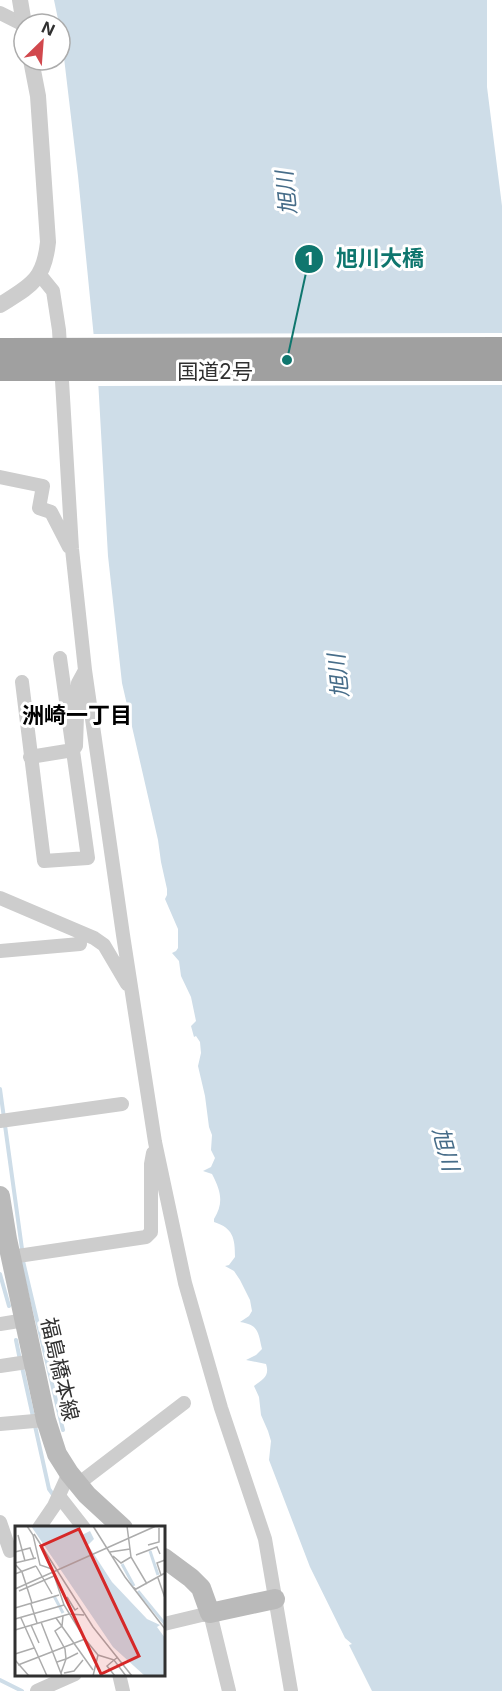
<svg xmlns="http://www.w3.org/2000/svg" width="502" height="1691" font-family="Inter,'Noto Sans JP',sans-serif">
	<rect width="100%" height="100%" fill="#fff"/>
	<path fill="#cedde8" d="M54 0H487V87L502 206V1691H372L349 1645 352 1644 345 1638 310 1567 269 1460 271 1441 268 1431 261 1415 259 1397 254 1386C263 1379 270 1376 266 1364L246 1360 256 1355 262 1349C258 1332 259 1325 240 1322L249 1316 252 1311 250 1300 240 1280 234 1271 225 1266 229 1265 235 1257C235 1238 233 1228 214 1222V1219C224 1203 221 1191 212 1174L203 1171 211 1167 215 1158 211 1150 212 1135 209 1127 205 1096 198 1066 201 1053 200 1042 196 1036 194 1037 191 1026 196 1021 191 997 181 976 179 961 172 953 176 951 178 948V929L165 899 167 895V889L161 862 158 840 122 683 108 556 98 379 78 176 60 24H59Z"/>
	<path fill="#fff" d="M502 333V385L95 386 91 334Z"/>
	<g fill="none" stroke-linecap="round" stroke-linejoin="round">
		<path stroke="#cedde8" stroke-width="4" d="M0 1089 22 1249
			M23 1261 63 1430
			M0 1274 9 1306
			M16 1340 20 1360
			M22 1367 49 1489 54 1496
			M0 1680 22 1691"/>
		<path stroke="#cdcdcd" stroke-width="14" d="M0 13 24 25
			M40 275 53 291 59 330 72 549 85 670 123 935 155 1142 185 1283 221 1408 265 1539 291 1691
			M0 477 43 486 39 508 51 512 69 547
			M22 682 44 861 88 858 60 658
			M30 757 73 750 76 746 78 683 84 672
			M0 898 94 938 104 945 127 984
			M0 951 80 944
			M0 1121 122 1104
			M11 1257 146 1237 151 1232V1164L153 1153
			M0 1324 25 1320
			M0 1366 34 1361
			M0 1424 46 1420
			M78 1484 184 1403
			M59 1496 84 1528
			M0 1522 10 1551
			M39 1528 54 1506 69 1473
			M164 1624 210 1613 229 1691
			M119 1674 123 1691
			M37 1691 75 1674"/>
		<path stroke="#cdcdcd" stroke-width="16" d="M20 0 24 24
			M0 305C30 286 44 281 48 242L38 96 31 60"/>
		<path stroke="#bababa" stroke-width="20" d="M0 1196 7 1239 46 1420 57 1454 69 1473 87 1495 123 1528
			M164 1558 191 1578 201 1588 210 1613 275 1599"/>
		<path stroke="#a0a0a0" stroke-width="22" d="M0 349 502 348
			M0 370H502"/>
	</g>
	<g text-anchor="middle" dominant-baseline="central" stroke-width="6" stroke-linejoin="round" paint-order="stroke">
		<g font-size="21" fill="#303030" stroke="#fff">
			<text x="215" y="371">国道2号</text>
			<text transform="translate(60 1369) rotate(77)">福島橋本線</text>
		</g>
		<g font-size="22" font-style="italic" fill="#476d89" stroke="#fff">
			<text transform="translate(286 193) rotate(-96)">旭川</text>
			<text transform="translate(338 676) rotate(-96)">旭川</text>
			<text transform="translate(446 1149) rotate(75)">旭川</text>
		</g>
		<g font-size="22" font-weight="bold" fill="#000" stroke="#fff">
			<text x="77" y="715">洲崎一丁目</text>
		</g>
	</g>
	<g transform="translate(15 1526)">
		<rect width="150" height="150" fill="#fff"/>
		<path d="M16 0H62L72 18 67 9 75 5 79 13 73 19 97 56 132 93 145 99 142 101 150 112V150H130L98 121Z" fill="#cedde8"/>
		<path fill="none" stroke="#cedde8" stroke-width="3" d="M135 25 143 49M107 38 119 60M123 65 150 98M39 70 48 87"/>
		<path fill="none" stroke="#acacac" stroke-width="1.5" d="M12 0 18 9 25 39 37 43 49 79 70 113 83 129 99 134 103 131M78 0 110 51 150 103M112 0 116 31 132 58M19 8 78 101 117 150M3 9 10 35M133 19 144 16V2M0 26 15 22 19 33M95 26 115 23M121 29 142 21 145 28M98 30 106 37 116 31M0 37 21 32M0 38 7 46 17 77M21 40 37 68M0 48 21 40M146 49 142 37 150 34M143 52 150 72M118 61 121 63 150 47M0 63 141 0M4 65 39 50M52 71 60 84 63 82M16 78 22 97M0 82 44 69M6 92 32 150M41 92 78 144M0 93 49 79M26 96 47 150M16 99 24 117M0 104 54 88 69 89M0 128 19 122M0 134 14 150M42 136 51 133 50 123 40 105 47 100 48 90M3 139 70 113M46 147 51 133 63 127M49 147 59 145 68 134M78 150 83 129M100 150 92 140 99 134 111 150"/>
		<path fill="#d62828" fill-opacity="0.15" stroke="#d62828" stroke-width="3" d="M64 3 124 130 86 148 26 20Z"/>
		<rect width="150" height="150" fill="none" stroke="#303030" stroke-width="3"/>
	</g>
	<path fill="none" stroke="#0f766e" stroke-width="2" d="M287 360L309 259"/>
	<g fill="#0f766e" stroke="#fff" stroke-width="2">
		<circle cx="287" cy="360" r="6"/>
		<circle cx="309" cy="259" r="15"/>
	</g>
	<g font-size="18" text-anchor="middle" font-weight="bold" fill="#fff">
		<text x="309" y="265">1</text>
	</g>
	<g font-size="22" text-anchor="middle" font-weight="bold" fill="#0f766e" stroke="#fff" stroke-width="6" stroke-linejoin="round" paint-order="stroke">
		<text x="380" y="266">旭川大橋</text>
	</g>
	<g transform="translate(42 42) rotate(25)"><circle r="28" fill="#ffffff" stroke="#acacac" stroke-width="1.5"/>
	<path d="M0-4.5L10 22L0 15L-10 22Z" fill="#d1484d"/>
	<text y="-9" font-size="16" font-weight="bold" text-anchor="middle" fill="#303030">N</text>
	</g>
</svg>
